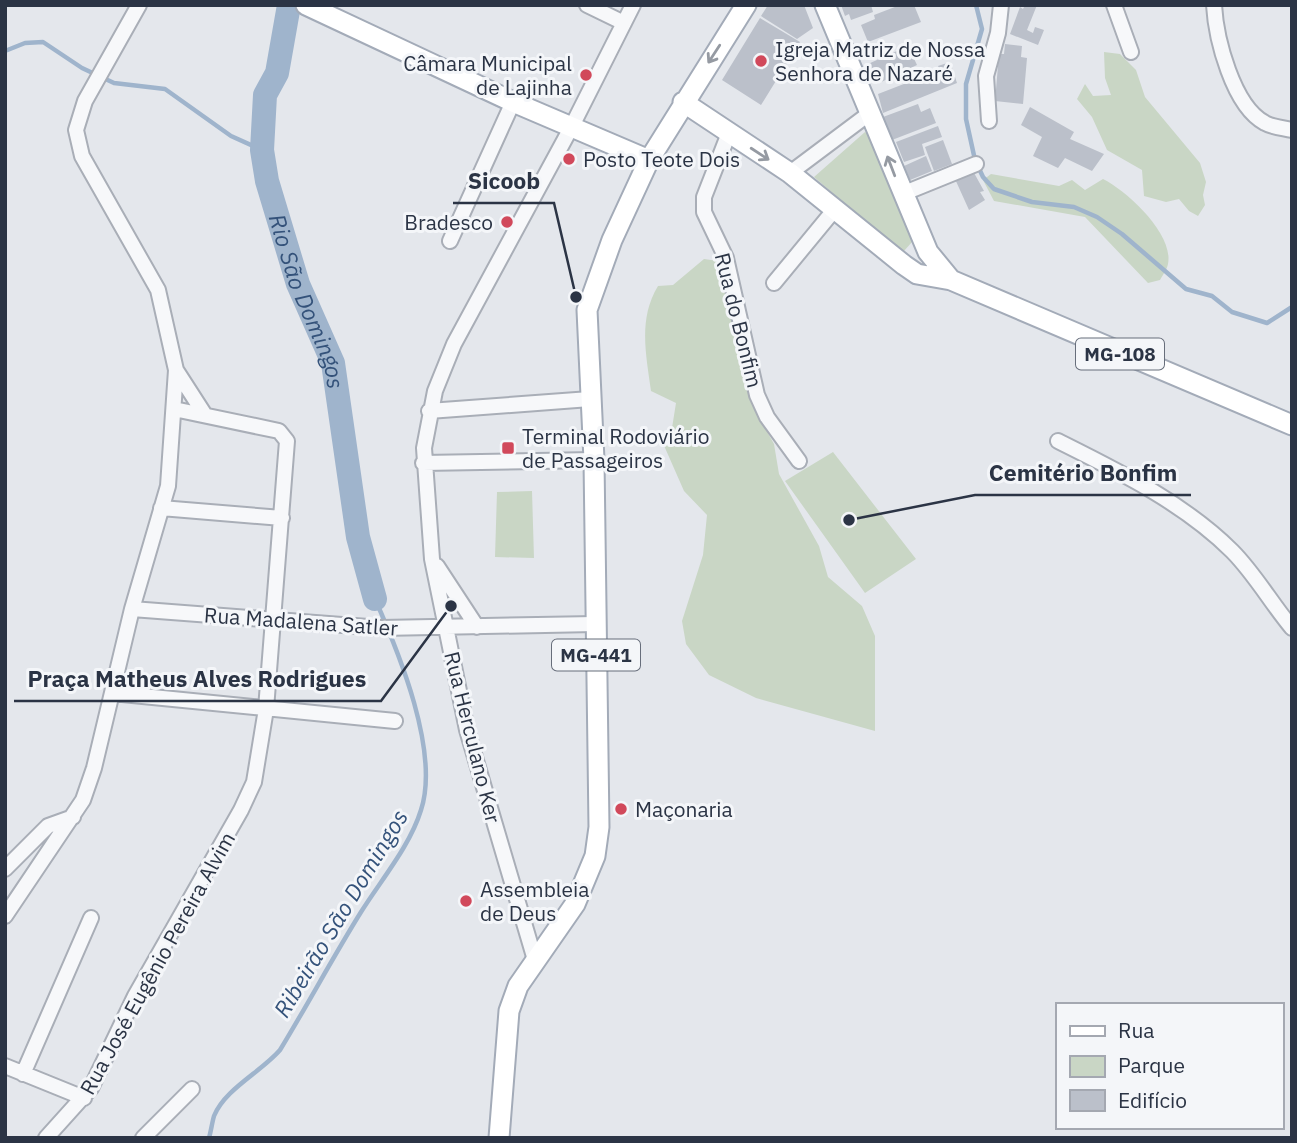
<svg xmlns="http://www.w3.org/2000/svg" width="1297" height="1143" font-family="'IBM Plex Sans',sans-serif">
	<rect width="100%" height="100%" fill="#e4e7ec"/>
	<path fill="#c9d6c5" d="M1104 52 1120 54 1136 70 1145 97 1200 163 1206 182 1203 195 1205 205 1198 216 1189 211 1179 199 1166 202 1144 196 1142 170 1107 150 1092 117 1077 99 1085 84 1093 96 1111 95 1105 78Z
		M865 132 869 135 912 242 904 251H900L814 177Z
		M991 174 1059 186 1072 180 1085 190 1103 179C1127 191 1174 234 1168 264 1167 269 1163 275 1160 280L1148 283 1085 217 994 201 983 180Z
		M704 259 718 261 735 323 734 343 754 408 774 444 779 474 819 546 828 577 862 606 875 636V731L756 698 709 675 686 644 682 621 703 555 707 515 684 491 662 441 672 428 676 403 651 391C646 354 638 319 658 286L673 285Z
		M833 452 916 559 865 593 785 481Z
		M532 491 534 558 495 557 497 492Z"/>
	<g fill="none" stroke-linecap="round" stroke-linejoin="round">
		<path stroke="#9fb4cc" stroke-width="4.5" d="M976 5 982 29 966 84V119L975 160 983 177 994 189 1032 202 1074 207 1097 217 1122 234 1186 289 1212 296 1232 312 1267 323 1292 307
			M5 51 25 43 43 42 82 68 114 83 165 89 231 136 262 150
			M209 1138C211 1131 212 1123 214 1116 225 1089 261 1072 280 1050 308 1004 333 957 361 912 381 880 410 846 421 810 440 752 399 653 375 599"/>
		<path stroke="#9fb4cc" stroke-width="24" id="s1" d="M289 5 277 73 265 95 262 150 267 181 298 284 333 363 358 537 375 599"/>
	</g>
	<path fill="#bbc0ca" d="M768 5H804L813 28 797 39 761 16Z
		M841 5H871L873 12 851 20 849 14 845 16Z
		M900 5H914L921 22 868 42 861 25 875 19 874 15Z
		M1025 5H1037L1027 30 1033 33 1035 27 1044 30 1038 45 1010 34 1020 7 1023 9Z
		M760 18 800 42 761 105 722 80Z
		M1005 44 1022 46 1021 57 1027 58 1023 104 995 101 999 54H1004Z
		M908 46 917 65 877 84 868 64Z
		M950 62 957 83 883 113 878 94 940 70 938 66Z
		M918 104 921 112 930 108 936 123 892 140 883 117Z
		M1030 107 1074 132 1070 139 1104 154 1092 171 1065 158 1058 168 1033 156 1042 137 1021 125Z
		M938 126 942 137 922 144 925 155 904 162 896 142Z
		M943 140 952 164 934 171 925 147Z
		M926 156 932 171 910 180 904 166Z
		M973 171 984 191 980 192 985 200 969 210 955 179Z"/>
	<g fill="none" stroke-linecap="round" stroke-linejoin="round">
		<g stroke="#a9aeb7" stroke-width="18">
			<path id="minor" d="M587 5 624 23
				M1114 5 1131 52
				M1214 5C1216 39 1233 106 1265 123 1272 127 1284 128 1292 130
				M989 121 986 76 998 33 1001 5
				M729 133 704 197V212L726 258 757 395 767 417 799 461
				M790 173 870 113
				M902 194 976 164
				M450 241 513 102
				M774 283 835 209
				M176 370 205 415
				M429 411 590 399
				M1058 441C1118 471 1184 503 1232 551 1255 574 1271 603 1292 628
				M423 463 594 460
				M161 508 282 518
				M437 566 477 627
				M132 609 381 628 595 624
				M112 693 395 721
				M5 869 48 826 73 817
				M5 916 83 800 94 768 132 609 168 486 176 370 158 290 82 156 76 130 85 101 139 5
				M535 960 467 730 432 559 424 448 435 391 454 344 572 126 633 5
				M5 1066 84 1098
				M23 1074 91 918
				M46 1138 91 1088 135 996 241 810 254 782 266 709 287 441 279 431 174 409
				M143 1138 192 1089"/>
		</g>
		<g stroke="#a3abb8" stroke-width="23">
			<path id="major" d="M306 5 513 102 649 160
				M825 5 928 252 951 280
				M683 102 790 173 904 265 917 274 951 280 1292 425
				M499 1138 509 1011 518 986 575 904 595 856 599 827 594 460 587 310 612 240 649 160 746 5"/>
		</g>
		<use href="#minor" stroke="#f7f8fa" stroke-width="14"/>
		<use href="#major" stroke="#fff" stroke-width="19"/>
	</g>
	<defs><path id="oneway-shaft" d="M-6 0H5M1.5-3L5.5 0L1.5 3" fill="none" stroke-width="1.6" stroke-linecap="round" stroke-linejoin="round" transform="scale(1.75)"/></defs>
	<g stroke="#959aa2">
		<use href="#oneway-shaft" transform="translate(714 54) rotate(123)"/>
		<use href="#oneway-shaft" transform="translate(760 154) rotate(33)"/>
		<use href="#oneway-shaft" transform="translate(891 166) rotate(-111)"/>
	</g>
	<g fill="#d1495b" stroke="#f4f6f9" stroke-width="2.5">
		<circle cx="761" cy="61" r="7"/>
		<circle cx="586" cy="75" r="7"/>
		<circle cx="569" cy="159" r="7"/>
		<circle cx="507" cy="222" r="7"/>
		<rect x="501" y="441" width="14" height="14" rx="3.5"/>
		<circle cx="621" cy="809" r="7"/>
		<circle cx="466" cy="901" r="7"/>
	</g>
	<g text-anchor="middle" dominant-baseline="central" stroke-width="6" stroke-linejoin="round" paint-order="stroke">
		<g fill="#f4f6f9" stroke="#676e7b" stroke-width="2">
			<rect x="1076" y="338.5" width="88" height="31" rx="5"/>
			<rect x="552" y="639.5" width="88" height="31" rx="5"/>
		</g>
		<g font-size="19" font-weight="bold" fill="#2b3445">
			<text x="1120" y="354">MG-108</text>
			<text x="596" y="655">MG-441</text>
		</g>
		<g font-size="21" fill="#2b3445" stroke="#f4f6f9" text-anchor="start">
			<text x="775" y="49">Igreja Matriz de Nossa<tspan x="775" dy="24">Senhora de Nazaré</tspan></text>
			<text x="572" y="63" text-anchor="end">Câmara Municipal<tspan x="572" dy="24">de Lajinha</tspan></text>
			<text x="583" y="159">Posto Teote Dois</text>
			<text x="493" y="222" text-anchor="end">Bradesco</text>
			<text x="522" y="436">Terminal Rodoviário<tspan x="522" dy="24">de Passageiros</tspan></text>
			<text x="635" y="809">Maçonaria</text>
			<text x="480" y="889">Assembleia<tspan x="480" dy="24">de Deus</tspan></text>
		</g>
		<g font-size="21" fill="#2b3445" stroke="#f4f6f9">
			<text transform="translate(739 320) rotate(76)">Rua do Bonfim</text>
			<text transform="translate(301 621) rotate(4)">Rua Madalena Satler</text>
			<text transform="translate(473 737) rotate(76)">Rua Herculano Ker</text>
			<text transform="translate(157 963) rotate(-61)">Rua José Eugênio Pereira Alvim</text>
		</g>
		<g font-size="23" font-style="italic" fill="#34527a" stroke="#f4f6f9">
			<text stroke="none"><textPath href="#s1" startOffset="308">Rio São Domingos</textPath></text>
			<text transform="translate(340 913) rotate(-59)">Ribeirão São Domingos</text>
		</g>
	</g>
	<path fill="none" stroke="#2b3445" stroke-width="2.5" d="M576 297L554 203H453M849 520L975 495H1191M451 606L381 701H14"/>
	<g fill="#2b3445" stroke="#f4f6f9" stroke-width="2.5">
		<circle cx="576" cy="297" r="7"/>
		<circle cx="849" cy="520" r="7"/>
		<circle cx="451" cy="606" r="7"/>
	</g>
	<g font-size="23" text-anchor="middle" font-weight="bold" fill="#2b3445" stroke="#f4f6f9" stroke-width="6" stroke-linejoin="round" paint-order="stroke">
		<text x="504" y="189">Sicoob</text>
		<text x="1083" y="481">Cemitério Bonfim</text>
		<text x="197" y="687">Praça Matheus Alves Rodrigues</text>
	</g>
	<rect width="1297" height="1143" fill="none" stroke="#2b3445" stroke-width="14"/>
	<rect x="1056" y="1003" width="228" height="126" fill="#f4f6f9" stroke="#a4a8b1" stroke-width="2"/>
	<rect x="1070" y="1026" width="35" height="10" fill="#ffffff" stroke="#a4a8b1" stroke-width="2"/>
	<text x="1118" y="1038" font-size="21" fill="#2b3445">Rua</text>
	<rect x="1070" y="1056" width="35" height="21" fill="#c9d6c5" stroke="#a4a8b1" stroke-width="2"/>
	<text x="1118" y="1073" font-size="21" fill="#2b3445">Parque</text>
	<rect x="1070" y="1090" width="35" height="21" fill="#bbc0ca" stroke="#a4a8b1" stroke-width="2"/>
	<text x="1118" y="1108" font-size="21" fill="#2b3445">Edifício</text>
</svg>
